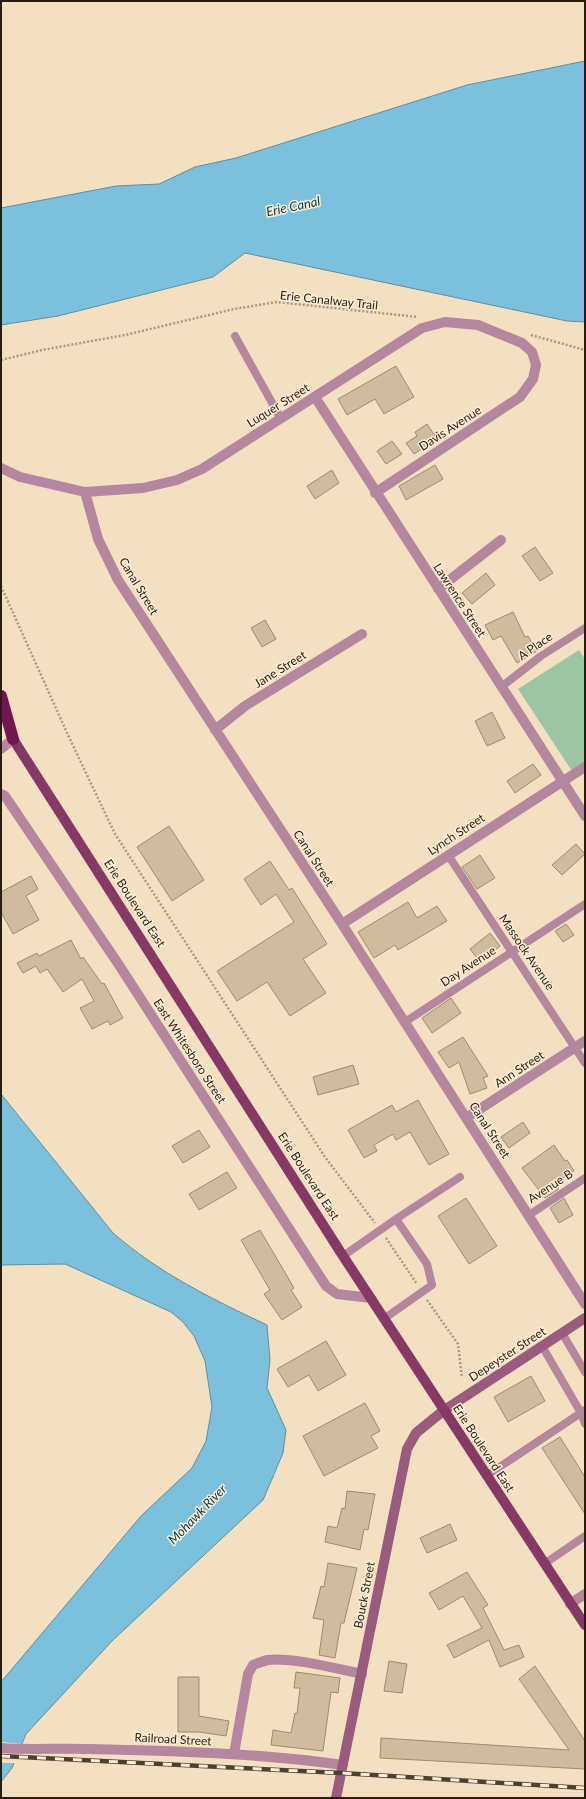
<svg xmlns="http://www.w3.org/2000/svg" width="586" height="1799" font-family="Lato,sans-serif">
	<rect width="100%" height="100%" fill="#f3e0c0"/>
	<path fill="#9cc5a4" d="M579 650 585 659V767L574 774 518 689Z"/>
	<path fill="#7bc0dc" stroke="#618fa0" d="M585 61V322L567 321 245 253 213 277 58 316 1 325V208L116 186 159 184 195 167 236 158 467 85Z
		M1 1094 113 1233C159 1273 212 1299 267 1325L270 1360 267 1388 286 1430 283 1453 263 1500 112 1641 26 1734 12 1768 1 1782V1682L141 1516 192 1468 206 1441 212 1407 205 1361 194 1336 183 1322 171 1312 65 1264 1 1265Z"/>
	<path fill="#f3e0c0" d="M1 1742 24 1744 16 1763H1Z"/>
	<path fill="#cfbc9e" stroke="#9d8b6e" d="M396 366 414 397 384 414 375 399 347 415 338 399Z
		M427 424 437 439 414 454 406 443 417 436 415 432Z
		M392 441 402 454 386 464 377 451Z
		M435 465 443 479 406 500 399 486Z
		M332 470 339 483 315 499 307 486Z
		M535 547 553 573 540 581 522 556Z
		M486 573 495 585 472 604 462 593Z
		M513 612 525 637 528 636 537 651 517 663 501 636 493 640 485 625Z
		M265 620 276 639 262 647 251 628Z
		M492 712 505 738 487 746 475 721Z
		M533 764 541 775 515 793 507 781Z
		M169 826 204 880 172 901 137 847Z
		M576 844 585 854 562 875 552 865Z
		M480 855 495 878 477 889 462 867Z
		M270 861 289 890 292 888 327 944 303 959 326 993 290 1016 267 982 237 1001 217 971 294 922 276 894 261 905 244 879Z
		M31 876 38 889 26 896 39 920 13 934 1 912V892Z
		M408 902 417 918 437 906 447 921 398 950 395 945 374 958 358 932Z
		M566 924 574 935 563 942 555 931Z
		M490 933 500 946 480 962 470 949Z
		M71 940 81 959 83 957 102 984 104 983 123 1018 110 1025 108 1021 92 1029 80 1008 94 1001 82 979 63 992 47 969 40 973 36 966 23 973 17 963 37 953 39 956Z
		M451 998 461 1013 432 1033 422 1018Z
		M463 1037 488 1076 483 1078 487 1088 470 1094 459 1062 449 1068 438 1052Z
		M353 1065 359 1084 318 1095 313 1077Z
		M418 1100 449 1154 429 1165 410 1132 396 1140 393 1134 374 1145 377 1151 364 1158 348 1130 392 1105 396 1112Z
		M523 1122 530 1133 509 1148 501 1137Z
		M199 1130 210 1147 183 1163 172 1146Z
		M554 1145 565 1161 567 1160 574 1171 555 1183 559 1189 545 1198 522 1168Z
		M227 1172 237 1188 199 1210 189 1194Z
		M466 1198 497 1246 469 1264 438 1216Z
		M564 1198 573 1215 559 1223 550 1208Z
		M260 1230 294 1288 291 1290 302 1307 282 1320 264 1294 270 1290 241 1240Z
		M326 1341 346 1375 318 1391 309 1375 288 1387 277 1369Z
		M531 1376 545 1401 508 1422 494 1397Z
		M365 1403 380 1431 371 1436 378 1448 324 1476 303 1436Z
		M560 1437 585 1477V1514L542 1448Z
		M347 1491 375 1494 368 1530 364 1529 360 1550 325 1542 328 1526 337 1528 342 1508 345 1509Z
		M450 1524 457 1540 427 1553 420 1538Z
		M328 1563 357 1568 344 1623H341L335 1658 319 1655 324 1620 313 1618 321 1586 324 1587Z
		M467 1572 488 1605 483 1608 504 1650 519 1645 524 1657 500 1667 489 1640 454 1658 447 1645 482 1628 463 1596 439 1610 429 1593Z
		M389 1661 407 1664 402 1693 384 1691Z
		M535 1666 585 1741V1769L380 1758 381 1738 569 1750 519 1679Z
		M296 1672 340 1678 338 1693 331 1692 323 1751 271 1745 273 1730 291 1733 295 1713 297 1714 300 1688H294Z
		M178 1677H199V1716L229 1721 226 1736 199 1732H178Z"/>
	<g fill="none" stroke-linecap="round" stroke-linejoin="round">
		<path stroke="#a79980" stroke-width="2.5" stroke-dasharray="2 2" stroke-linecap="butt" d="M531 335 585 350
			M1 360 42 350 125 335 234 309 277 302 418 317
			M1 586 68 735 115 834 325 1157 375 1223
			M386 1238 417 1284
			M427 1300 458 1344 462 1378"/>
		<path stroke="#b4879f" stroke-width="8" d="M235 336 281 419
			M501 687 541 656 585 628
			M448 855 585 1063
			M405 1022 585 904
			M529 1215 585 1178
			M343 1256 396 1219 460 1177
			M385 1318 432 1285 427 1264 396 1219
			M562 1333 585 1372
			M542 1346 581 1413 585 1424
			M486 1476 585 1410
			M544 1564 585 1536"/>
		<path stroke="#b4879f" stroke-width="10" d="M315 397 585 816
			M1 468 20 477 85 492 98 539 118 580 342 924 585 1304
			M85 492 143 488 177 480 202 469 422 328 445 322 478 325 522 343 532 352 536 365 533 379 520 397 375 493
			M438 589 501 540
			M215 730 245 706 362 634
			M1 749 13 739
			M1 794 5 796 119 965 326 1286 337 1294 371 1298
			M342 924 585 767
			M466 1118 585 1041
			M570 1604 585 1594
			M1 1748C30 1750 60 1748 89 1749 174 1751 259 1753 343 1765
			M234 1754 248 1674 253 1665C258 1663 263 1661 268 1660 293 1657 337 1669 362 1674"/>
		<path stroke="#9a5b7e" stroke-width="10" d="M336 1798 407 1449 416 1433 443 1411 585 1318"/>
		<path stroke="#863967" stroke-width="10" d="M13 739 343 1256 585 1625"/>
		<path stroke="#731753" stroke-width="12" d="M1 696 13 739"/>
		<g stroke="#4a4132" stroke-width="4.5">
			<path id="rail" d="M1 1756 341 1773 585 1788"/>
		</g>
		<use href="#rail" stroke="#fdedd4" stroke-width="3" stroke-dasharray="9" stroke-linecap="butt"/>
	</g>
	<g text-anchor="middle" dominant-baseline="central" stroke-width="3" stroke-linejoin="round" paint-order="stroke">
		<g font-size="12" fill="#251e13" stroke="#fdedd4">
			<text transform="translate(329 300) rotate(6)">Erie Canalway Trail</text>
			<text transform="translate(278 405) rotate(-32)">Luquer Street</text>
			<text transform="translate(450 428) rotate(-33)">Davis Avenue</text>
			<text transform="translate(139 586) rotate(59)">Canal Street</text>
			<text transform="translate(460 600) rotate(57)">Lawrence Street</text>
			<text transform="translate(535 646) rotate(-35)">A Place</text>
			<text transform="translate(280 669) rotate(-32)">Jane Street</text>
			<text transform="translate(456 834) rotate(-33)">Lynch Street</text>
			<text transform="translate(314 858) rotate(57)">Canal Street</text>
			<text transform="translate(135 903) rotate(57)">Erie Boulevard East</text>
			<text transform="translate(527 952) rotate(56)">Massock Avenue</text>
			<text transform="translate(468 966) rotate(-33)">Day Avenue</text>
			<text transform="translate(190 1051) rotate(57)">East Whitesboro Street</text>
			<text transform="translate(519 1069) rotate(-33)">Ann Street</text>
			<text transform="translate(490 1130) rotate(57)">Canal Street</text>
			<text transform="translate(309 1176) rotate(57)">Erie Boulevard East</text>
			<text transform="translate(550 1186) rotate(-33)">Avenue B</text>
			<text transform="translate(507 1354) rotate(-33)">Depeyster Street</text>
			<text transform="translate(484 1448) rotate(57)">Erie Boulevard East</text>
			<text transform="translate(364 1595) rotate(-79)">Bouck Street</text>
			<text transform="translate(173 1739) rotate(3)">Railroad Street</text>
		</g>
		<g font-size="13" font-style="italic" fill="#034255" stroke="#fdedd4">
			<text transform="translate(293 206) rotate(-12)">Erie Canal</text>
			<text transform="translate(197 1514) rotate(-46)">Mohawk River</text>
		</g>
	</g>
	<rect width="586" height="1799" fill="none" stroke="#251e13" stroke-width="4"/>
</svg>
